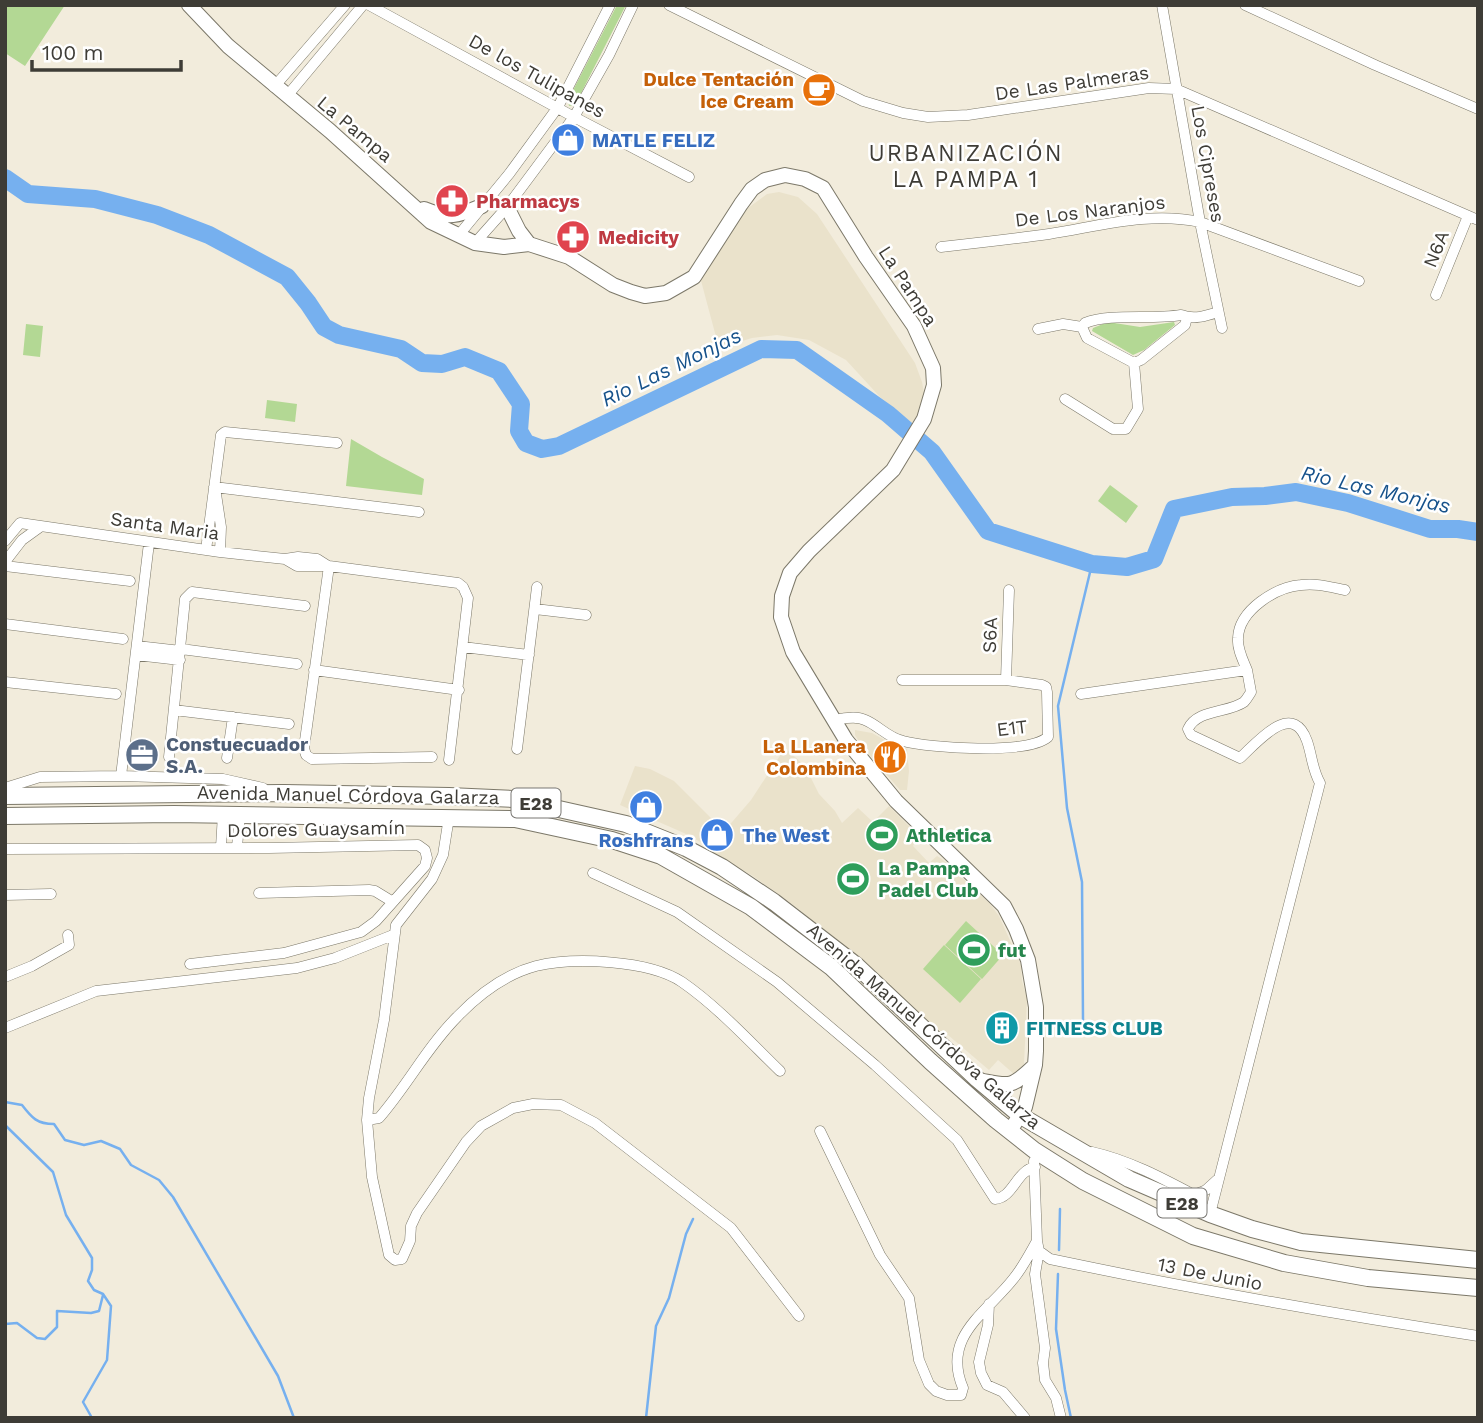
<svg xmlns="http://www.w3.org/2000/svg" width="1483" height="1423" font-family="'Work Sans',sans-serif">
	<rect width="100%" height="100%" fill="#f2ecdc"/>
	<path fill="#eae2cb" d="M779 192 798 197 817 214 915 363 922 382 925 398 922 412 912 423 880 397 846 360 809 340 777 335 752 338 719 348 700 277 740 214 767 194Z
		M855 730 872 733 892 744 907 749 909 771 907 790H900L879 766 860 743 855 735Z
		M785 748 805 766 819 794 835 811 842 823 858 808 873 822 889 806 918 835 913 846 929 863 937 856 942 859 990 904 999 916 1021 965 1022 981 1027 999 1024 1064 1015 1075 998 1060 989 1070 948 1035 929 1025 837 941 796 907 753 876 712 853 713 849 684 833 620 805 635 766 650 769 674 781 711 818 726 829 751 800Z"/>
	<path fill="#b3d894" d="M5 5H65L25 66 5 53Z
		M617 5H626L575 105 569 106 568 100Z
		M1108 322 1140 327 1174 322 1175 325 1144 350 1133 355 1092 331 1093 328Z
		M26 324 43 326 40 357 23 355Z
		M267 400 297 404 295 422 265 418Z
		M351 439 382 457 424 479 422 495 346 486Z
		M1110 485 1138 506 1126 523 1098 501Z
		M966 921 1003 955 982 979 945 945Z
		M944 945 981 979 960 1003 923 969Z"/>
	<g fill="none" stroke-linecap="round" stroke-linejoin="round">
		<path stroke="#76b0ef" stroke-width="2.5" d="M1083 1020 1082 882 1067 808 1058 706 1092 564
			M5 1102 22 1105C32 1118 37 1124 54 1124L65 1140 84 1145 101 1141 120 1149 131 1165 159 1180 173 1197 278 1376 294 1418
			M5 1125 53 1172 66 1215 92 1258V1270L88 1281 94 1290 103 1294 111 1306 107 1360 83 1402 92 1418
			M1059 1250 1060 1209
			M1058 1274 1056 1329 1065 1390 1071 1418
			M5 1324 17 1323 37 1338 45 1339 57 1327V1311L91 1313 99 1311 103 1295
			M646 1418 656 1326 669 1298 686 1234 693 1219"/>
		<path stroke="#76b0ef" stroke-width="18" d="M5 178 28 194 95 199 157 215 209 235 287 277 308 303 324 327 339 335 401 349 422 363 442 364 465 357 499 371 521 404 519 431 526 443 542 449 559 446 761 349 797 350 888 414 932 452 988 531 1092 564 1127 567 1154 559 1174 509 1232 497 1265 496 1296 492 1348 503 1430 529H1458L1478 532"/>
		<g stroke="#7c7869" stroke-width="11">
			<path id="street" d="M369 5 574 117 689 177
				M669 5 863 101 903 113 928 117 968 115 1149 88 1176 89 1478 220
				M1162 5 1200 222 1222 328
				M1245 5 1375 65 1478 109
				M274 87 345 5
				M287 96 363 5
				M458 236 509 174 558 107 610 5
				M475 243 507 207 574 117 609 55 633 5
				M941 247C977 243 1013 239 1049 234 1100 226 1150 211 1200 222L1359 281
				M1436 295 1468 216
				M1082 327 1085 323C1111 313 1151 320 1181 315 1194 320 1206 316 1218 312
				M1082 327 1087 338 1134 363
				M1038 329 1063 324 1082 327
				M1134 363 1141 360 1185 325 1187 317
				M1065 399 1113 429H1126L1138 409 1134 363
				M214 487 419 512
				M216 494 221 527 220 552
				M5 541 20 523 220 552 285 559 298 557 317 559 328 566
				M206 550 221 435 225 432 337 443
				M285 559 297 566H329L458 583 463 587 468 598 449 760
				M5 562 22 540 40 527
				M5 566 130 581
				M329 566 304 748 306 755 312 759 432 757
				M535 609 586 615
				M5 624 123 639
				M137 646 181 651
				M463 647 529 655
				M181 649 297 664
				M136 655 180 660
				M314 670 459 690
				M1247 670C1243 660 1237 649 1238 638 1239 610 1276 587 1301 585 1317 583 1330 587 1345 590
				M1006 680 1009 590
				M5 682 116 694
				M1081 694 1247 670 1251 692C1249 695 1247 699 1244 702 1229 713 1197 709 1188 729L1191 735 1240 758C1257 743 1292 699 1307 741 1312 755 1312 769 1320 783L1210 1214
				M174 710 289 724
				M833 720C843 719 855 715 865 720 878 725 888 738 903 741 930 748 1027 755 1048 737L1047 692 1046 687 1042 685 1006 680H902
				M517 749 537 587
				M169 757 185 599 192 592 305 606
				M227 758 233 717
				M121 776 149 543
				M5 788 40 777 121 776 223 779 263 788
				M449 817 443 855 432 879 396 925 384 1020 369 1098 367 1120 372 1177 389 1255 395 1260 402 1259 410 1241 411 1226 417 1213 466 1142 481 1126 513 1108 533 1104 561 1105 595 1123 731 1228 799 1316
				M221 847 223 814
				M237 847 240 814
				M5 849 269 848 418 845 425 850 427 858 425 866 376 921 361 932 284 953 190 964
				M593 873 677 912 777 982 875 1065 957 1140 995 1199C1013 1198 1016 1171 1035 1167
				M259 893 369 890 375 891 393 902
				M5 895 51 894
				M5 977 32 966 69 945 68 935
				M5 1028 96 991 297 968 335 958 393 935
				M367 1120 379 1118C407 1086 427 1047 457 1017 478 995 506 974 536 966 574 957 649 960 682 982 718 1007 749 1041 780 1071
				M820 1131 880 1255 909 1298 919 1360 929 1384 936 1391 947 1395H961L963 1388C941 1336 987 1313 1014 1278 1023 1267 1030 1253 1037 1241
				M1092 1152C1128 1160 1162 1178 1194 1195L1206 1190 1217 1180
				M1034 1161 1037 1241 1039 1251 1050 1259C1192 1289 1334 1314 1478 1336
				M1039 1251 1035 1274 1045 1348 1043 1363 1045 1380 1056 1398 1061 1418
				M989 1304 988 1325 979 1362 981 1373 987 1385 1003 1392 1025 1418"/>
		</g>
		<g stroke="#7c7869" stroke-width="16">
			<path id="secondary" d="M189 5 228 46 330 131 431 222 475 243 504 247 529 244 569 257 613 285 631 292 645 296 666 293 694 277 741 204 752 189 765 180 785 175 805 179 823 188 866 257 914 326 933 368 934 385 924 419 893 470 809 551 790 573 782 596 781 617 793 652 846 740 896 801 1004 906 1016 929 1028 960 1036 1007V1051L1035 1065 1025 1107 1010 1131
				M507 207 519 231 529 244
				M424 209C448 219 458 216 482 206
				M978 1080C1010 1086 1010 1089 1034 1066"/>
		</g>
		<g stroke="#7c7869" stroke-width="18">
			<path id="primary" d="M5 796 284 793 449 796 514 799 626 824 686 848 722 867 774 902 857 966 977 1079 1021 1116 1129 1179 1210 1214 1252 1229 1301 1242 1478 1260
				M5 816 174 814 515 819 612 840 661 856 751 907 831 967 930 1061 996 1120 1034 1150 1083 1181 1193 1236 1284 1263 1368 1278 1478 1288"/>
		</g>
		<use href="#street" stroke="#fff" stroke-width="10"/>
		<use href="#secondary" stroke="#fff" stroke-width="14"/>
		<use href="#primary" stroke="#fff" stroke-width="16"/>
	</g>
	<defs>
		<g id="cafe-disc" transform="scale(1.75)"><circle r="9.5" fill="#e8710a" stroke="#fff"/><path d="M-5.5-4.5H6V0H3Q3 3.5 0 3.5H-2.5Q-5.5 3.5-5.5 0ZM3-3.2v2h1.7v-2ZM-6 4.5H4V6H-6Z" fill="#fff"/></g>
		<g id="shop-disc" transform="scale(1.75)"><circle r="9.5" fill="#3f7fe0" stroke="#fff"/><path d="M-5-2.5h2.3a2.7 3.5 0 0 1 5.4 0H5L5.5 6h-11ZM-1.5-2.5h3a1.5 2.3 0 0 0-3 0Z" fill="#fff"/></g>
		<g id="pharmacy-disc" transform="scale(1.75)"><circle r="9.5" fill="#e0444e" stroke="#fff"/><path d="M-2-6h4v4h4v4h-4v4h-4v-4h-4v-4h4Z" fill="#fff"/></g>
		<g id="office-disc" transform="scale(1.75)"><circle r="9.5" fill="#5c6f8a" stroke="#fff"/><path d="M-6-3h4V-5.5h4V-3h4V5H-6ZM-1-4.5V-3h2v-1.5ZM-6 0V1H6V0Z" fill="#fff"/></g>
		<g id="restaurant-disc" transform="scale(1.75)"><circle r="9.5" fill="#e8710a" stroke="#fff"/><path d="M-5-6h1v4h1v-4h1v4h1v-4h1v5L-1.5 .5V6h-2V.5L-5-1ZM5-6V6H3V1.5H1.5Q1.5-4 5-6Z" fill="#fff"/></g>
		<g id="stadium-disc" transform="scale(1.75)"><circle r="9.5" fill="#2e9e5b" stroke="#fff"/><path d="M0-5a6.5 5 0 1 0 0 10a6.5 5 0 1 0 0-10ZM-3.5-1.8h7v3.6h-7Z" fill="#fff"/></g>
		<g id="building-disc" transform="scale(1.75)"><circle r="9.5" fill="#0f9aa8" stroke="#fff"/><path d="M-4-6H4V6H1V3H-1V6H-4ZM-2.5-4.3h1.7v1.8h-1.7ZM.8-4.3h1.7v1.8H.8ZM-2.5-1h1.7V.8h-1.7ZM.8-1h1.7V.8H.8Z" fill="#fff"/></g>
	</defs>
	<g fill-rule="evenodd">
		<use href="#cafe-disc" x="819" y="90"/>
		<use href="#shop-disc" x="568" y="140"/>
		<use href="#pharmacy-disc" x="452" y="201"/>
		<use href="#pharmacy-disc" x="573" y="237"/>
		<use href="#office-disc" x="142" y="755"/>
		<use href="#restaurant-disc" x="890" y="757"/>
		<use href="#shop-disc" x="646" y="807"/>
		<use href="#shop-disc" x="717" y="835"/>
		<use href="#stadium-disc" x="882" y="835"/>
		<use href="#stadium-disc" x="853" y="879"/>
		<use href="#stadium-disc" x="974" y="950"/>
		<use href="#building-disc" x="1002" y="1028"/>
	</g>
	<g text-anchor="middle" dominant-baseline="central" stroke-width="5" stroke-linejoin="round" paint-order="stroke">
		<g fill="#fff" stroke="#787672" stroke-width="2">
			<rect x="511.5" y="788.5" width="49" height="29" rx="5"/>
			<rect x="1157.5" y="1188.5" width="49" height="29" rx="5"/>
		</g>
		<g font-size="18" font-weight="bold" fill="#3e3c36">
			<text x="536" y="803">E28</text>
			<text x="1182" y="1203">E28</text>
		</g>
		<g font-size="19" fill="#3e3c36" stroke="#fff">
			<text transform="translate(537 76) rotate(29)">De los Tulipanes</text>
			<text transform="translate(1072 83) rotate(-8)">De Las Palmeras</text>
			<text transform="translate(355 129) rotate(40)">La Pampa</text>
			<text transform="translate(1208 164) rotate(80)">Los Cipreses</text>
			<text transform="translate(1090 211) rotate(-7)">De Los Naranjos</text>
			<text transform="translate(1436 249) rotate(-68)">N6A</text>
			<text transform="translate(908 286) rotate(57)">La Pampa</text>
			<text transform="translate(165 526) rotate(8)">Santa Maria</text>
			<text transform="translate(990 635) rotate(-88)">S6A</text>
			<text transform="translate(1012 728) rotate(-7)">E1T</text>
			<text transform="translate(348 795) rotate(1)">Avenida Manuel Córdova Galarza</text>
			<text transform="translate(316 829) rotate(-1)">Dolores Guaysamín</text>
			<text transform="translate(924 1026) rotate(41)">Avenida Manuel Córdova Galarza</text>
			<text transform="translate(1210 1274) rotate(11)">13 De Junio</text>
		</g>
		<g font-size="19" font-weight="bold" fill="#c56008" stroke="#fff" text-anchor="end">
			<text x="794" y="79">Dulce Tentación<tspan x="794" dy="22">Ice Cream</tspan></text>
			<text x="866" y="746">La LLanera<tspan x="866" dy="22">Colombina</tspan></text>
		</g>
		<g font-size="19" font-weight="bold" fill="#366cbe" stroke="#fff" text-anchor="start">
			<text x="592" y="140">MATLE FELIZ</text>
			<text x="742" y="835">The West</text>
			<text x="646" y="840" text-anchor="middle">Roshfrans</text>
		</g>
		<g font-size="19" font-weight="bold" fill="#be3a42" stroke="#fff" text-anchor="start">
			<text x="476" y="201">Pharmacys</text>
			<text x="598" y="237">Medicity</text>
		</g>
		<g font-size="19" font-weight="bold" fill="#4e5e75" stroke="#fff" text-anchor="start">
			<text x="166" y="744">Constuecuador<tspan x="166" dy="22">S.A.</tspan></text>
		</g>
		<g font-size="19" font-weight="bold" fill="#27864d" stroke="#fff" text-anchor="start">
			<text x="906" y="835">Athletica</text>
			<text x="878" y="868">La Pampa<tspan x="878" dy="22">Padel Club</tspan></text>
			<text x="998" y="950">fut</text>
		</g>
		<g font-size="19" font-weight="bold" fill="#0d838f" stroke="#fff" text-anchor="start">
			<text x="1026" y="1028">FITNESS CLUB</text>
		</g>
		<g font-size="21" font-style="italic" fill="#16528b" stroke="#fff">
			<text transform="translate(671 367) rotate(-26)">Rio Las Monjas</text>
			<text transform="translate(1376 489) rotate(13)">Rio Las Monjas</text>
		</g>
		<g font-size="23" letter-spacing="2" fill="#3e3c36" stroke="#fff">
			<text x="966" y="153">URBANIZACIÓN<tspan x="966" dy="26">LA PAMPA 1</tspan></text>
		</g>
	</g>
	<rect width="1483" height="1423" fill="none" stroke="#3e3c36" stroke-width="14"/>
	<path d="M32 60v10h149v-10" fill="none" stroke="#3e3c36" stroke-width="3.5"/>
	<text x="42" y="60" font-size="21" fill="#3e3c36" stroke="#ffffff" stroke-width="5" paint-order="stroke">100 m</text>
</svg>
